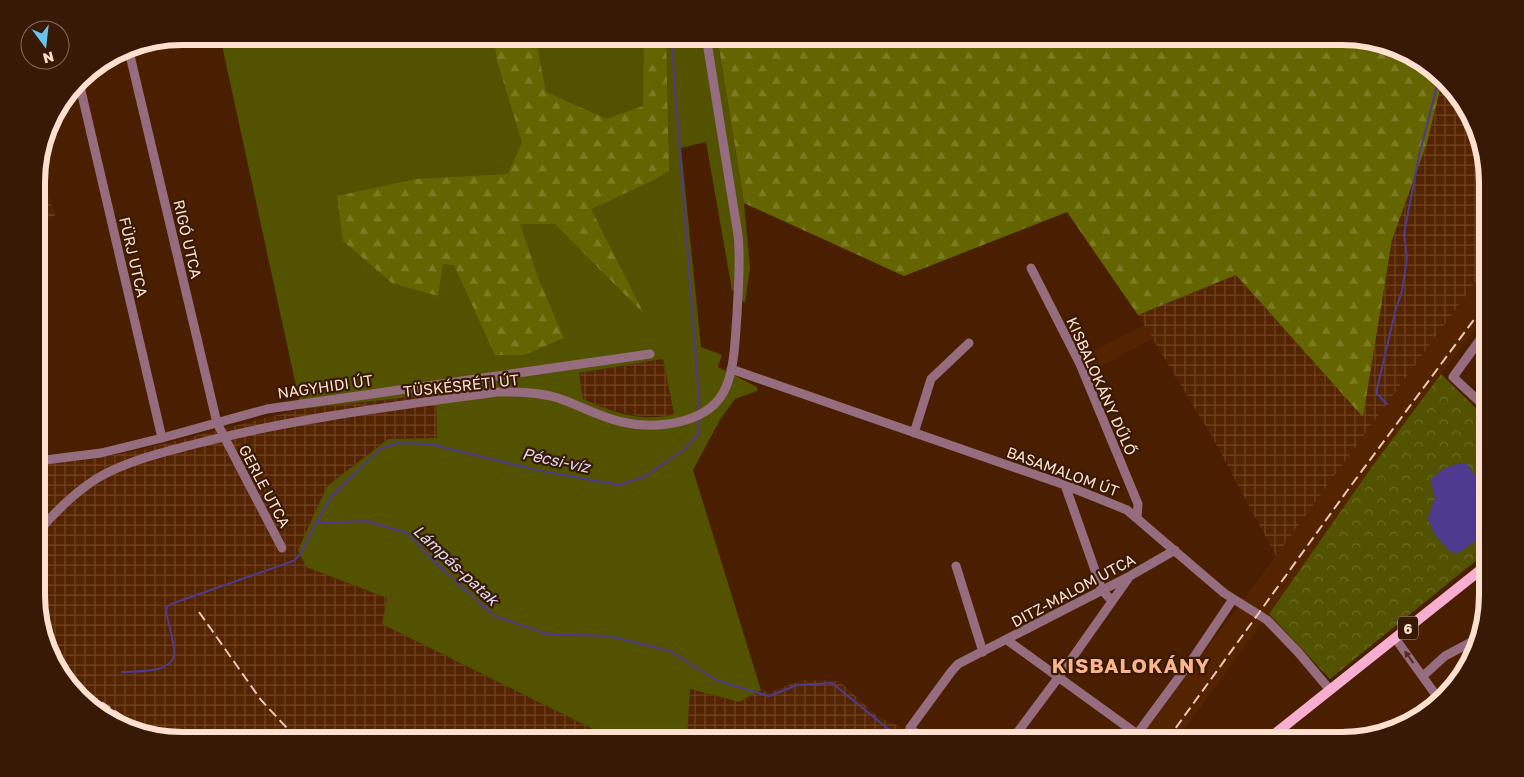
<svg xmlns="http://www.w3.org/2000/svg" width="1524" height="777" font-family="'Golos Text',sans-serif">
	<defs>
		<pattern id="industrial-grid" width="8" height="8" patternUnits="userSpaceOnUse" patternTransform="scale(1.25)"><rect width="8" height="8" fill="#542300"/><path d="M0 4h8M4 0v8" fill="none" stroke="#6e4324"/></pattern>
		<pattern id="forest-firs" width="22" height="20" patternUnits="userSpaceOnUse" patternTransform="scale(1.25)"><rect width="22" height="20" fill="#646500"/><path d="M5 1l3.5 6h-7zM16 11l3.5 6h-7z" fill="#7b7b24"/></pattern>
		<pattern id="park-crowns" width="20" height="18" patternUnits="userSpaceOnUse" patternTransform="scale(1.25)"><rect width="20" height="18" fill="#525200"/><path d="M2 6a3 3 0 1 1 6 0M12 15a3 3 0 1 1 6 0" fill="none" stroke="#6c6b24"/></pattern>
	</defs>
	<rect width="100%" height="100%" fill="#4a1f01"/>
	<path fill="#542300" d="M1487 266V313L1371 468 1269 614 1176 740 1138 741 1276 556Z
		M1233 280 1163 333 1089 373 1081 357Z"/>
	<path fill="url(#industrial-grid)" d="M1442 81 1458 94 1487 164V266L1276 556 1210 433 1138 315 1236 275 1363 416 1392 240 1427 143Z
		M38 168 55 215 37 229V173Z
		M663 359 674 413 665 416H638L605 409 583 399 579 373Z
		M436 393 437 438 388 439 327 486 315 514 306 567 387 598 382 624 617 741H182L118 726 66 683 38 614 37 460 82 461 140 450 301 409Z
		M802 680 839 681 878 717 907 730 921 741H687L690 689 739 702 761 690 770 692Z"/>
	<path fill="#525200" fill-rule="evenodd" d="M220 36H717L744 203 750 268 745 303 732 290 706 142 681 148 701 347 722 355 718 367 757 387V391L735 399 721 418 693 470 761 690 739 702 690 689 687 741H617L382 624 387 598 306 567 298 550 327 486 388 439 437 438 436 394 301 409ZM663 359 674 414C643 423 611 412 583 399L579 373Z"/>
	<path fill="url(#forest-firs)" d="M494 36H535L546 92 607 119 643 106 644 36H666L669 171 652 181 591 209 644 314 555 224H520L539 280 564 338 524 355H495L454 265 443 264 438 296 392 283 343 241 337 196 416 179 508 174 522 142 497 61Z
		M717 36H1342L1406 51 1442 81 1427 143 1392 240 1363 417 1236 275 1138 315 1067 212 904 276 744 203Z"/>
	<path fill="url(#park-crowns)" d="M1441 374 1487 419 1488 551 1330 679 1269 614 1371 468Z"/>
	<path fill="#4e3a8e" d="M1460 463 1467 464 1477 478 1479 483 1475 490 1476 494 1480 495 1487 494 1488 531 1463 550 1457 553 1450 552 1436 536 1429 522 1428 517 1435 498 1431 482 1432 478 1445 468Z"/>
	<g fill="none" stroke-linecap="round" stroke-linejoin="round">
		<path stroke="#4e3a8e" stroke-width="2" d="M671 36 698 386V411
			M1387 404 1377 394V389L1396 308 1402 291 1407 258 1404 234 1419 156 1439 78
			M316 523 367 521 407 533 441 568 494 616 547 634 609 636 670 651 716 680 769 696 797 685 832 683 903 741
			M122 672C136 671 172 674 174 654 175 645 168 622 166 611L167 607 171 604 293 561 300 555 316 523 331 497 380 449 397 443 430 444 536 470 619 485 644 477 685 449 698 434V418"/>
		<path stroke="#966c7f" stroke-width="9" d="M128 47 217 423 282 548
			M79 82 162 438
			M1031 268 1080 364 1138 504 1137 518
			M1487 330 1453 377 1483 405 1487 401
			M731 369 1065 485 1127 510 1224 593 1267 620 1298 652 1330 690
			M914 433 931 379 969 343
			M37 461 101 453 162 438 267 409 650 354
			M1065 485 1102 590 1112 601
			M37 533C54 513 74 493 96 479 126 461 161 453 195 444 295 418 396 406 497 392 517 392 538 392 558 398 579 405 599 417 622 422 656 430 711 424 726 387 735 366 735 338 737 315 738 289 741 262 738 235L706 36
			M956 566 983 652
			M1395 638 1438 698
			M1007 640 1137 734
			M1423 676 1445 656 1477 639
			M925 741 910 728 951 672 958 664 1130 576 1175 550
			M1011 741 1058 678 1130 576
			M1132 741 1194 657 1233 599"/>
		<path stroke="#f6afd0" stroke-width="10" d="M1267 740 1488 564"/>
		<path stroke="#e8c9b8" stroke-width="2" stroke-dasharray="10 5" stroke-linecap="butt" d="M199 612 261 700 299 741
			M64 678 149 733
			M1167 740 1347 491 1487 302"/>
	</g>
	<defs><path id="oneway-solid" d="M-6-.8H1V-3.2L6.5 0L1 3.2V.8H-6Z" transform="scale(1.25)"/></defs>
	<use fill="#502e24" href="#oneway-solid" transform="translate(1409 657) rotate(-126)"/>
	<g text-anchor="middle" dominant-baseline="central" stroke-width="4.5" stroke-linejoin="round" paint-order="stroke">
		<rect fill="#381906" stroke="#c2a493" stroke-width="1" x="1398" y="616.5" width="20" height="23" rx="4"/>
		<g font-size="14" font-weight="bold" fill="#fde0d0">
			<text x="1408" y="628">6</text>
		</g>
		<g font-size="15" fill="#fde0d0" stroke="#381906">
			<text transform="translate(188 239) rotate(77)">RIGÓ UTCA</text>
			<text transform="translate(134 257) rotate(77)">FÜRJ UTCA</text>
			<text transform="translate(461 385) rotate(-6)">TÜSKÉSRÉTI ÚT</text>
			<text transform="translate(325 386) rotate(-8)">NAGYHIDI ÚT</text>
			<text transform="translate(1102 386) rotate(66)">KISBALOKÁNY DŰLŐ</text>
			<text transform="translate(1063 471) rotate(20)">BASAMALOM ÚT</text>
			<text transform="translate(265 486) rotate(62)">GERLE UTCA</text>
			<text transform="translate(1073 590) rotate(-28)">DITZ-MALOM UTCA</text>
		</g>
		<g font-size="16" font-style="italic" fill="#dddaf3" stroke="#381906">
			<text transform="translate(556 460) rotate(12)">Pécsi-víz</text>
			<text transform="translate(456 565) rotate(43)">Lámpás-patak</text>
		</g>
		<g font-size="20" font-weight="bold" letter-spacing="1" fill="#fab48e" stroke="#381906">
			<text x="1131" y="665">KISBALOKÁNY</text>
		</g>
	</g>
	<path d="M0 0H1524V777H0ZM182 45H1342A137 137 0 0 1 1479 182V595A137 137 0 0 1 1342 732H182A137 137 0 0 1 45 595V182A137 137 0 0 1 182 45Z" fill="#381906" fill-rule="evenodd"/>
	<path fill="none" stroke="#fde0d0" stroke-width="6" d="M182 45H1342A137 137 0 0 1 1479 182V595A137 137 0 0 1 1342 732H182A137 137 0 0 1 45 595V182A137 137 0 0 1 182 45Z"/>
	<g transform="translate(45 45) rotate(165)"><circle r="24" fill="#381906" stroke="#876957"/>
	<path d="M0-4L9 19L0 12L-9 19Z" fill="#66c4ef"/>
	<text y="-8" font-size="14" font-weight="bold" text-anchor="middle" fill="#fde0d0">N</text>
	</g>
</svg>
